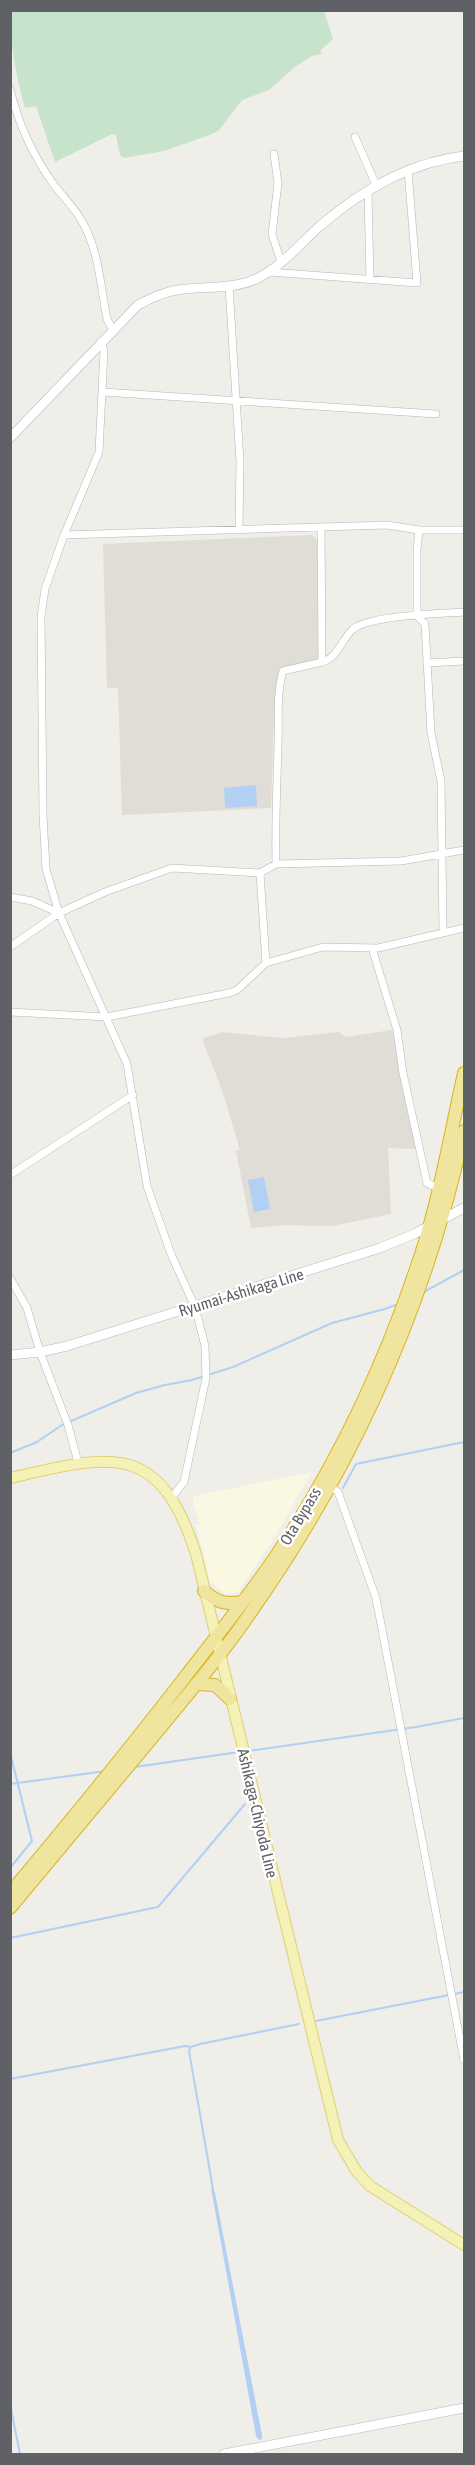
<svg xmlns="http://www.w3.org/2000/svg" width="475" height="2465" font-family="'Asap Condensed',sans-serif">
	<rect width="100%" height="100%" fill="#efeee8"/>
	<path fill="#faf7e2" d="M312 1472 276 1535 238 1592 226 1595 210 1582 196 1525 200 1524 193 1503 194 1496Z"/>
	<path fill="#dfddd6" d="M312 535 317 540 318 659 279 669 274 716 271 808 122 815 118 688H107L103 544Z
		M392 1030 407 1092 417 1149 388 1148 391 1214 332 1226 283 1225 251 1228 236 1151 240 1150 222 1090 202 1039 222 1032 283 1038 339 1032 346 1037Z"/>
	<path fill="#c8e3cb" d="M10 11H324L333 39 321 50V54L312 56 296 66 269 90 242 100 219 130 212 134 164 151 124 158 120 155 116 135 112 134 55 162 36 106 25 108C16 75 10 45 10 11Z"/>
	<path fill="#b2cff4" d="M256 785 257 806 225 808 224 788Z
		M264 1177 270 1209 254 1212 248 1180Z
		M211 2188H213L215 2193 262 2435V2439L259 2440 256 2436Z"/>
	<g fill="none" stroke-linecap="round" stroke-linejoin="round">
		<path stroke="#b2cff4" stroke-width="2" d="M422 1293 464 1270
			M10 1453 37 1442 62 1425 136 1393 165 1385 192 1380 233 1367 332 1323 385 1309 398 1304
			M343 1488 356 1464 464 1442
			M248 1751 416 1727 464 1718
			M10 1752 32 1841 10 1868
			M135 1767 239 1752
			M10 1784 106 1771
			M10 1938 158 1907 245 1804
			M316 2021 464 1992
			M10 2079 185 2046 191 2047
			M213 2189 189 2051 191 2047 200 2044 299 2024
			M10 2404 20 2454"/>
		<g stroke="#b4b6ba" stroke-width="8">
			<path id="street" d="M10 89C18 123 34 157 54 185 64 198 77 210 84 225 99 253 101 289 107 319L113 330
				M355 137 377 187
				M274 154 278 183 272 234 281 262
				M368 193 370 279
				M270 272 417 283 408 170
				M229 286 240 461 239 530
				M101 341 104 351 99 452 64 535 45 589 41 617 43 815 46 869 59 913 127 1064 147 1186 171 1254 195 1307 205 1346 206 1378 184 1482 172 1497
				M103 392 436 414
				M419 530 417 550V616L425 624 431 733 441 781 443 933
				M64 535 387 525 419 530H464
				M322 662C337 659 342 639 353 629 370 615 441 614 464 612
				M427 663 464 661
				M276 864C275 824 277 785 278 744 279 720 276 696 283 671L322 662 321 527
				M10 897 32 901 59 913
				M10 947 59 913 105 892 172 868 260 873
				M372 948 397 1030 403 1073 427 1183 438 1188
				M266 963 260 873 276 864 401 861 464 850
				M10 1012 107 1017 229 993 237 990 266 963 323 947 378 948 464 928
				M10 1175 133 1095
				M10 1278 27 1308 40 1352 68 1425 78 1462
				M331 1487 338 1492 376 1598 464 2060"/>
		</g>
		<g stroke="#b6b8bd" stroke-width="10">
			<path id="secondary" d="M10 438 138 305C149 299 160 294 172 291 200 285 232 291 258 278 282 266 301 243 321 225 361 191 411 162 464 156
				M10 1355 40 1352 67 1346 380 1248 414 1234 464 1208
				M224 2454 464 2408"/>
		</g>
		<g stroke="#e0ce70" stroke-width="12">
			<path id="primary" d="M10 1478C110 1455 159 1439 196 1554L338 2140 357 2172 370 2186 464 2245"/>
		</g>
		<g stroke="#d8b51e" stroke-width="14">
			<path id="highway" d="M204 1591C217 1602 225 1605 242 1602
				M196 1684 215 1685 230 1699
				M10 1893C69 1823 126 1753 182 1681 213 1641 245 1601 274 1559 333 1471 381 1372 415 1272 438 1208 449 1140 464 1073
				M10 1908C57 1852 104 1795 151 1739 186 1696 222 1655 253 1609 355 1463 426 1305 464 1131"/>
		</g>
		<use href="#street" stroke="#fff" stroke-width="7"/>
		<use href="#secondary" stroke="#fff" stroke-width="9"/>
		<use href="#primary" stroke="#f5f2b7" stroke-width="10"/>
		<use href="#highway" stroke="#f0e59e" stroke-width="12"/>
	</g>
	<g text-anchor="middle" dominant-baseline="central" stroke-width="5" stroke-linejoin="round" paint-order="stroke">
		<g font-size="16" fill="#5f6166" stroke="#fff">
			<text transform="translate(241 1292) rotate(-17)">Ryumai-Ashikaga Line</text>
			<text transform="translate(300 1516) rotate(-59)">Ota Bypass</text>
			<text transform="translate(258 1813) rotate(77)">Ashikaga-Chiyoda Line</text>
		</g>
	</g>
	<rect width="475" height="2465" fill="none" stroke="#5f6166" stroke-width="24"/>
</svg>
